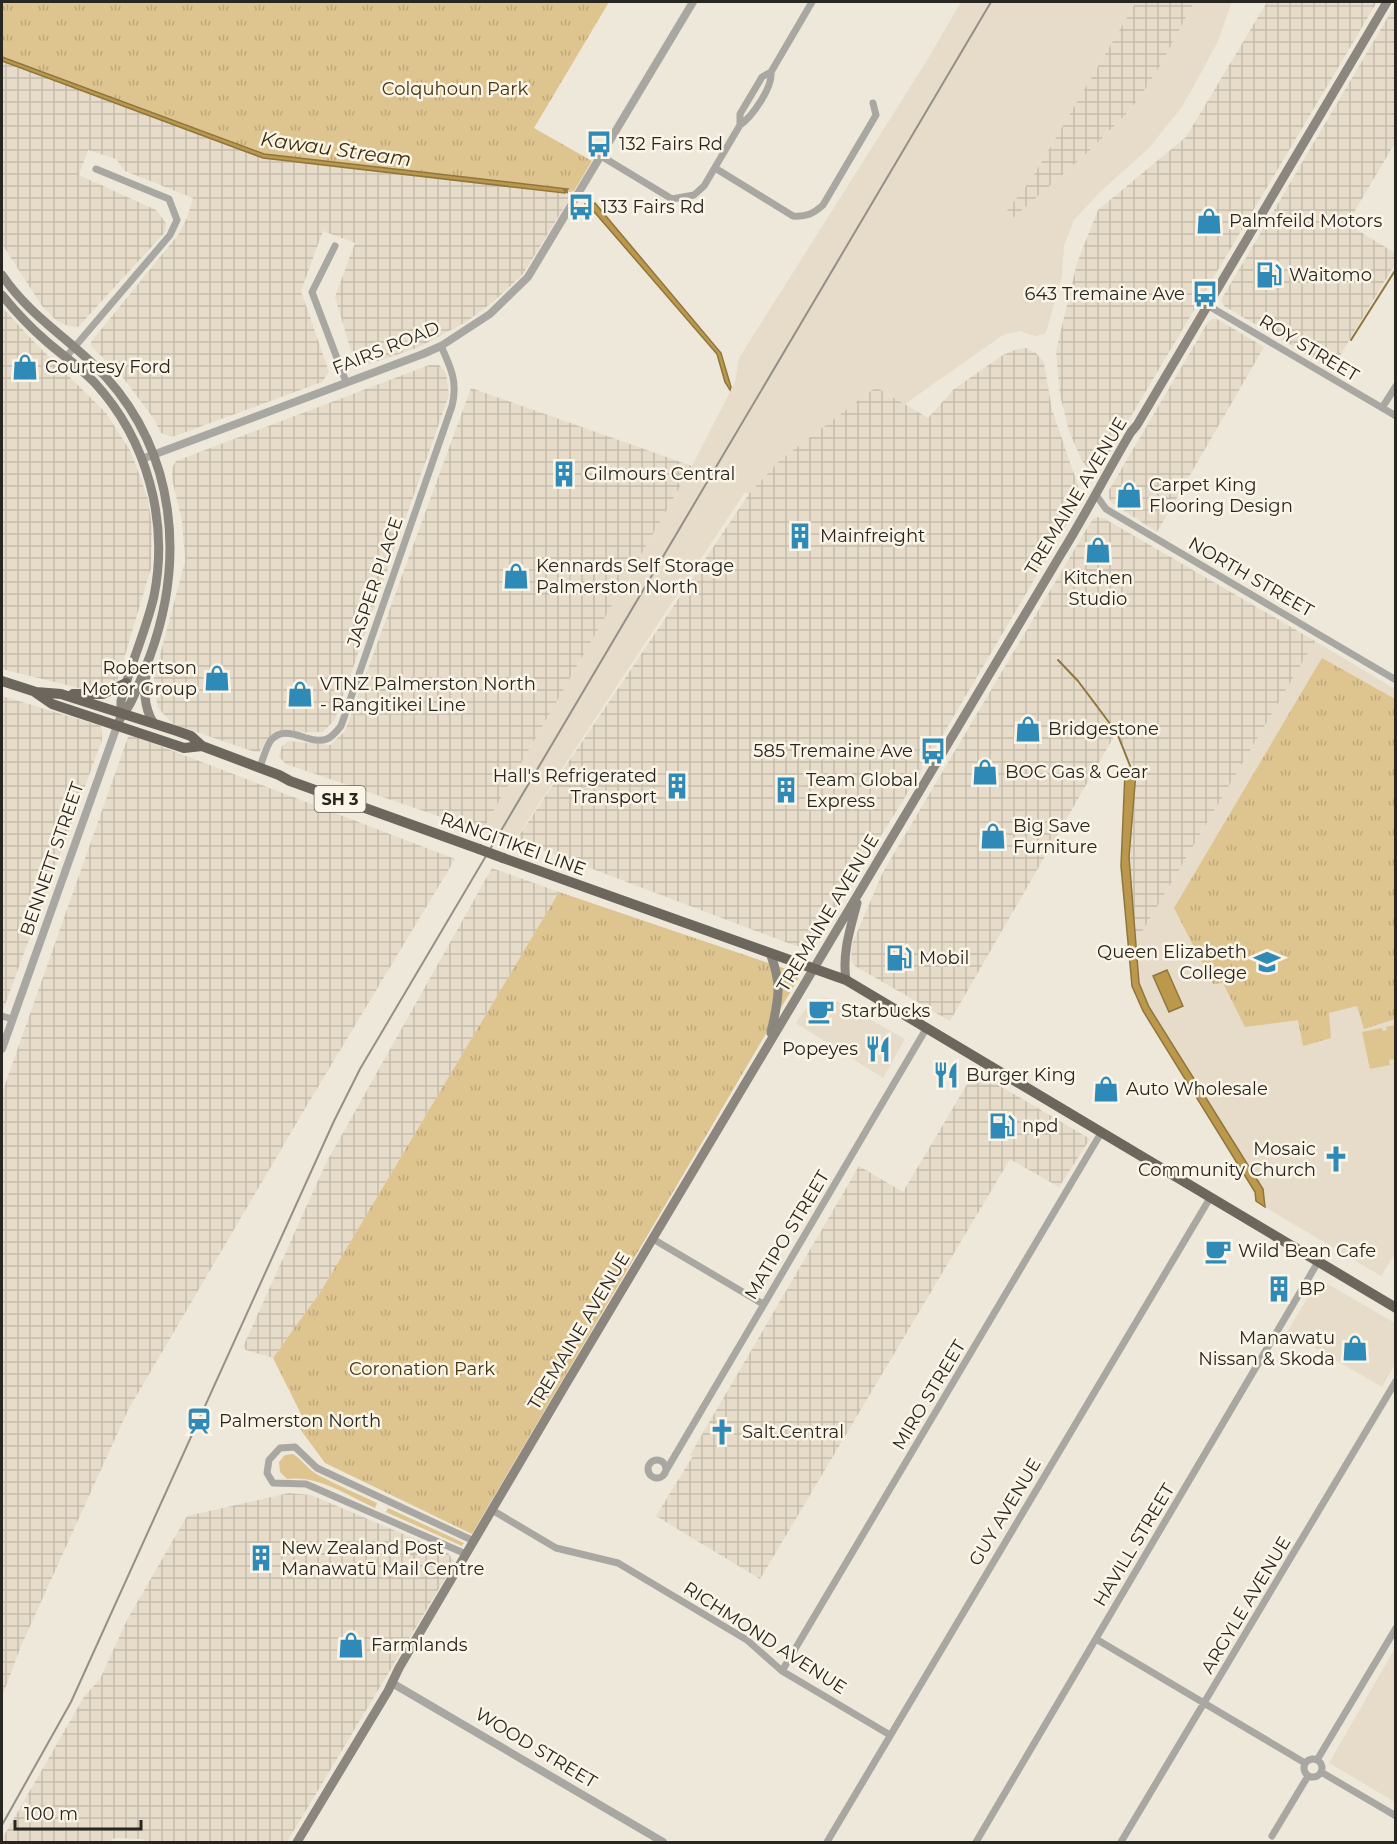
<svg xmlns="http://www.w3.org/2000/svg" width="1397" height="1844" font-family="Montserrat,sans-serif">
	<defs>
		<pattern id="industrial-grid" width="8" height="8" patternUnits="userSpaceOnUse" patternTransform="scale(1.5)"><rect width="8" height="8" fill="#e6dcc9"/><path d="M0 4h8M4 0v8" fill="none" stroke="#c5bdac"/></pattern>
		<pattern id="park-tufts" width="24" height="20" patternUnits="userSpaceOnUse" patternTransform="scale(1.5)"><rect width="24" height="20" fill="#dec48f"/><path d="M3 7l-1-3M5 7V3M7 7l1-3M15 17l-1-3M17 17v-4M19 17l1-3" fill="none" stroke="#bea87b"/></pattern>
	</defs>
	<rect width="100%" height="100%" fill="#eee8db"/>
	<path fill="#e6dcc9" d="M961 2H1136L1032 178 1006 212 1013 218 1087 153 1130 110 1146 88 1161 64 1194 2H1232L1217 43 1195 84 1181 108 1149 148 1100 192 1074 220 1064 245 1062 275 1047 330 1044 334 1035 336 1020 331 1003 335 905 404 876 387 779 461 749 494 745 492 515 840 482 831 692 466 735 382 739 358 926 62Z
		M1315 641 1395 689 1396 1252 1381 1276 1265 1207 1263 1189 1149 1007 1139 983 1136 942Z
		M827 998 837 1001 905 1039 883 1078 796 1023 809 1004 818 999Z
		M1319 1279 1395 1323V1364L1382 1387 1287 1332Z
		M1395 1648V1802L1329 1763Z"/>
	<path fill="url(#industrial-grid)" d="M1136 2H1194L1161 64 1146 88 1130 110 1087 153 1013 218 1006 212 1032 178Z
		M1267 2H1377L1108 455 1099 465 1088 468 1082 461 1069 431 1060 395 1056 351 1077 263 1098 210 1186 137Z
		M1395 5V143L1347 224 1395 253V264L1332 369 1224 306 1221 300Z
		M2 59 263 156 574 191 523 274 494 301 466 322 417 348 360 367 355 364 335 297 355 243 323 231 301 291 329 372 322 382 172 437 161 433 154 419 121 375 91 346V342L178 235 187 218 193 198 125 171 116 159 88 150 79 175 156 210 166 223 165 232 78 327 68 326 57 321 42 306 2 244Z
		M2 307 34 342 106 413 131 452 148 499 152 527 151 568 117 682 95 692 2 669Z
		M1212 319H1217L1264 347 1157 532 1112 503 1109 498V490L1208 322Z
		M1026 348 1036 353 1044 363 1052 410 1081 494 1080 502 925 765 815 942 807 946H796L516 840 749 494 779 461 876 387 928 418 954 389 1003 355 1015 350Z
		M429 365H439L446 373 449 395 335 719 323 732 276 733 268 738 260 751 255 752 173 724 158 708 153 682 185 561 182 521 172 479V468L176 461Z
		M471 388 692 466 482 831 286 764 279 757 282 746 289 741 330 745 345 731Z
		M1098 517 1105 519 1315 641 1136 942 1129 857 1136 772 1116 733 950 1021 855 966 851 961 852 944 883 872 1089 525 1093 519Z
		M2 696 101 726 102 740 2 1013Z
		M134 736 455 859 303 1112 128 1410 21 1646 2 1697V1093L128 737Z
		M492 868 559 892 321 1291 273 1358 246 1350 243 1347 326 1163Z
		M975 1071 1090 1139 1059 1187 1010 1159 760 1579 656 1516 693 1456 690 1455 859 1166 903 1192Z
		M289 1493 311 1495 448 1553 455 1562 287 1842H150L141 1839 118 1838 112 1839 110 1842H2V1839L84 1697 100 1679 127 1620 187 1516Z"/>
	<path fill="#dec48f" d="M1395 1025V1063L1393 1059 1389 1060 1390 1065 1370 1069 1362 1032 1382 1028 1383 1031 1387 1030 1386 1027Z
		M293 1454C303 1460 307 1469 318 1475 337 1485 358 1494 377 1503L375 1508C347 1495 318 1475 287 1479L280 1472 279 1462 285 1455Z
		M388 1508 464 1543 462 1546 386 1512Z"/>
	<path fill="url(#park-tufts)" d="M2 2H609L534 128 592 161 574 191 263 156 2 59Z
		M1322 658 1395 699V1019L1364 1029 1357 1006 1329 1013 1331 1038 1303 1046 1298 1020 1245 1027 1223 983 1213 984 1174 908Z
		M559 892 801 974 472 1534 325 1463 297 1425 304 1420 273 1358 321 1291Z"/>
	<path fill="#bb984b" stroke="#8f763e" stroke-width="1.5" d="M2 57 264 154 568 189 565 193 263 158 2 61Z
		M595 203 721 353 731 387 730 390 725 382 717 354 590 207Z
		M1133 767 1136 772 1129 857 1139 983 1149 1007 1263 1189 1265 1207 1256 1201 1255 1192 1143 1011 1132 986 1121 866 1125 772Z
		M1167 970 1183 1006 1169 1012 1153 976Z"/>
	<g fill="none" stroke-linecap="round" stroke-linejoin="round">
		<path stroke="#8f763e" stroke-width="2" d="M564 190 573 196
			M585 204 593 209
			M1351 340 1396 269
			M1058 660 1078 681 1117 733 1131 768"/>
		<path stroke="#a9a7a1" stroke-width="7" d="M771 72C773 87 752 117 740 125V114L762 77 771 72 812 2
			M601 156 672 199 694 195 704 186 740 125
			M715 168 793 216C806 217 813 214 823 205L876 115 873 103
			M335 246 312 292 346 382
			M1207 305 1396 416
			M66 357 170 235 177 220 169 199 96 169
			M1382 408 1396 386
			M1096 495 1106 509 1111 512 1396 680
			M260 767C263 759 266 747 271 740 287 722 309 746 327 739 332 737 337 731 341 726L452 406C458 382 451 368 441 346
			M2 1016 12 1019
			M653 1239 763 1304
			M648 1469a9 9 0 1 1 18 0a9 9 0 1 1-18 0Z
			M664 1474 926 1029
			M492 1510 556 1548 618 1563 747 1640 782 1671 890 1735
			M466 1554 306 1484 273 1483 267 1473 269 1460 280 1448 295 1447 317 1468 474 1541
			M1096 1639 1305 1763
			M782 1671 1101 1133
			M1304 1768a9 9 0 1 1 18 0a9 9 0 1 1-18 0Z
			M1317 1760 1396 1628
			M1321 1772 1396 1816
			M1272 1836 1308 1776
			M827 1842 1210 1198
			M976 1842 1318 1262
			M1121 1842 1396 1381"/>
		<path stroke="#a9a7a1" stroke-width="8" d="M142 459 423 354 441 346 490 314 528 277 693 2
			M2 1049 117 726
			M392 1683 663 1842"/>
		<path stroke="#8b877f" stroke-width="9" d="M2 275C30 317 72 340 106 377 176 455 185 560 150 656 144 671 138 688 131 702 126 712 121 714 117 726
			M2 295C15 311 30 327 46 341 62 355 80 367 95 383 147 440 169 520 154 596 146 631 130 665 121 701V714
			M147 671C143 687 144 708 153 722
			M770 953C783 986 778 1000 771 1033
			M846 980C842 953 850 930 857 903
			M297 1842 388 1691 399 1668 566 1384 1061 554C1086 514 1107 472 1131 432L1137 425 1387 2"/>
		<path stroke="#6c665c" stroke-width="10" d="M2 681 36 692 61 694 177 731 191 736 202 746 279 775 290 781 479 849
			M36 693 52 704 184 748 202 746
			M73 694H103L126 683
			M503 858 846 980 1396 1308"/>
		<path stroke="#949087" stroke-width="2" d="M2 1825 71 1702 334 1121 360 1069 991 2"/>
		<path stroke="#6c665c" stroke-width="10" d="M479 849 503 858"/>
	</g>
	<defs>
		<g id="bus-bare" transform="scale(2.07)"><path d="M-5-6H5V4H4V6H2V4H-2V6H-4V4H-5ZM-3.5-4V0h7V-4ZM-3.5 1.2v1.5H-2V1.2ZM2 1.2v1.5H3.5V1.2Z" fill="#2f8ab7" stroke="#fbf5e8" stroke-width="2.5" paint-order="stroke"/></g>
		<g id="shop-bare" transform="scale(2.07)"><path d="M-5-2.5h2.3a2.7 3.5 0 0 1 5.4 0H5L5.5 6h-11ZM-1.5-2.5h3a1.5 2.3 0 0 0-3 0Z" fill="#2f8ab7" stroke="#fbf5e8" stroke-width="2.5" paint-order="stroke"/></g>
		<g id="fuel-bare" transform="scale(2.07)"><path d="M-5.5-6h7V0h2V4h1.3V-2.5L3-4.5l.8-.8L6-3V5H2.5V1h-1V6h-7ZM-4.2-4.7v3.2H.2V-4.7Z" fill="#2f8ab7" stroke="#fbf5e8" stroke-width="2.5" paint-order="stroke"/></g>
		<g id="building-bare" transform="scale(2.07)"><path d="M-4-6H4V6H1V3H-1V6H-4ZM-2.5-4.3h1.7v1.8h-1.7ZM.8-4.3h1.7v1.8H.8ZM-2.5-1h1.7V.8h-1.7ZM.8-1h1.7V.8H.8Z" fill="#2f8ab7" stroke="#fbf5e8" stroke-width="2.5" paint-order="stroke"/></g>
		<g id="school-bare" transform="scale(2.07)"><path d="M0-5L7-2L0 1L-7-2ZM-4 1L0 2.5L4 1V4Q0 6-4 4Z" fill="#2f8ab7" stroke="#fbf5e8" stroke-width="2.5" paint-order="stroke"/></g>
		<g id="cafe-bare" transform="scale(2.07)"><path d="M-5.5-4.5H6V0H3Q3 3.5 0 3.5H-2.5Q-5.5 3.5-5.5 0ZM3-3.2v2h1.7v-2ZM-6 4.5H4V6H-6Z" fill="#2f8ab7" stroke="#fbf5e8" stroke-width="2.5" paint-order="stroke"/></g>
		<g id="restaurant-bare" transform="scale(2.07)"><path d="M-5-6h1v4h1v-4h1v4h1v-4h1v5L-1.5 .5V6h-2V.5L-5-1ZM5-6V6H3V1.5H1.5Q1.5-4 5-6Z" fill="#2f8ab7" stroke="#fbf5e8" stroke-width="2.5" paint-order="stroke"/></g>
		<g id="church-bare" transform="scale(2.07)"><path d="M-1.2-6h2.4v3.5h3.3v2.4h-3.3V6h-2.4V-.1h-3.3v-2.4h3.3Z" fill="#2f8ab7" stroke="#fbf5e8" stroke-width="2.5" paint-order="stroke"/></g>
		<g id="station-bare" transform="scale(2.07)"><path d="M-3-6H3Q5-6 5-4V2Q5 4 3 4L4.5 6H3L1.5 4h-3L-3 6H-4.5L-3 4Q-5 4-5 2V-4Q-5-6-3-6ZM-3.5-4v3h7v-3ZM-3.5 1v1.5H-2V1ZM2 1v1.5H3.5V1Z" fill="#2f8ab7" stroke="#fbf5e8" stroke-width="2.5" paint-order="stroke"/></g>
	</defs>
	<g fill-rule="evenodd">
		<use href="#bus-bare" x="599" y="144"/>
		<use href="#bus-bare" x="581" y="207"/>
		<use href="#shop-bare" x="1209" y="221"/>
		<use href="#fuel-bare" x="1269" y="275"/>
		<use href="#bus-bare" x="1205" y="294"/>
		<use href="#shop-bare" x="25" y="367"/>
		<use href="#building-bare" x="564" y="474"/>
		<use href="#shop-bare" x="1129" y="495"/>
		<use href="#building-bare" x="800" y="536"/>
		<use href="#shop-bare" x="1098" y="550"/>
		<use href="#shop-bare" x="516" y="576"/>
		<use href="#shop-bare" x="217" y="678"/>
		<use href="#shop-bare" x="300" y="694"/>
		<use href="#shop-bare" x="1028" y="729"/>
		<use href="#bus-bare" x="933" y="751"/>
		<use href="#shop-bare" x="985" y="772"/>
		<use href="#building-bare" x="677" y="786"/>
		<use href="#building-bare" x="786" y="790"/>
		<use href="#shop-bare" x="993" y="836"/>
		<use href="#fuel-bare" x="899" y="958"/>
		<use href="#school-bare" x="1267" y="962"/>
		<use href="#cafe-bare" x="821" y="1011"/>
		<use href="#restaurant-bare" x="878" y="1049"/>
		<use href="#restaurant-bare" x="946" y="1075"/>
		<use href="#shop-bare" x="1106" y="1089"/>
		<use href="#fuel-bare" x="1002" y="1126"/>
		<use href="#church-bare" x="1336" y="1159"/>
		<use href="#cafe-bare" x="1218" y="1251"/>
		<use href="#building-bare" x="1279" y="1289"/>
		<use href="#shop-bare" x="1355" y="1348"/>
		<use href="#station-bare" x="199" y="1421"/>
		<use href="#church-bare" x="722" y="1432"/>
		<use href="#building-bare" x="261" y="1558"/>
		<use href="#shop-bare" x="351" y="1645"/>
	</g>
	<g text-anchor="middle" dominant-baseline="central" stroke-width="5" stroke-linejoin="round" paint-order="stroke">
		<rect fill="#fbf5e8" stroke="#67645d" stroke-width="1.5" x="314.5" y="786" width="51" height="26" rx="4.5"/>
		<g font-size="16" font-weight="bold" fill="#282621">
			<text x="340" y="799">SH 3</text>
		</g>
		<g font-size="18" fill="#453514" stroke="#fbf5e8">
			<text x="455" y="89">Colquhoun Park</text>
			<text x="422" y="1369">Coronation Park</text>
		</g>
		<g font-size="18" fill="#282621" stroke="#fbf5e8" text-anchor="start">
			<text x="619" y="144">132 Fairs Rd</text>
			<text x="601" y="207">133 Fairs Rd</text>
			<text x="1229" y="221">Palmfeild Motors</text>
			<text x="1289" y="275">Waitomo</text>
			<text x="1185" y="294" text-anchor="end">643 Tremaine Ave</text>
			<text x="45" y="367">Courtesy Ford</text>
			<text x="584" y="474">Gilmours Central</text>
			<text x="1149" y="485">Carpet King<tspan x="1149" dy="21">Flooring Design</tspan></text>
			<text x="820" y="536">Mainfreight</text>
			<text x="536" y="566">Kennards Self Storage<tspan x="536" dy="21">Palmerston North</tspan></text>
			<text x="1098" y="578" text-anchor="middle">Kitchen<tspan x="1098" dy="21">Studio</tspan></text>
			<text x="197" y="668" text-anchor="end">Robertson<tspan x="197" dy="21">Motor Group</tspan></text>
			<text x="320" y="684">VTNZ Palmerston North<tspan x="320" dy="21">- Rangitikei Line</tspan></text>
			<text x="1048" y="729">Bridgestone</text>
			<text x="913" y="751" text-anchor="end">585 Tremaine Ave</text>
			<text x="1005" y="772">BOC Gas &amp; Gear</text>
			<text x="657" y="776" text-anchor="end">Hall's Refrigerated<tspan x="657" dy="21">Transport</tspan></text>
			<text x="806" y="780">Team Global<tspan x="806" dy="21">Express</tspan></text>
			<text x="1013" y="826">Big Save<tspan x="1013" dy="21">Furniture</tspan></text>
			<text x="1247" y="952" text-anchor="end">Queen Elizabeth<tspan x="1247" dy="21">College</tspan></text>
			<text x="919" y="958">Mobil</text>
			<text x="841" y="1011">Starbucks</text>
			<text x="858" y="1049" text-anchor="end">Popeyes</text>
			<text x="966" y="1075">Burger King</text>
			<text x="1126" y="1089">Auto Wholesale</text>
			<text x="1022" y="1126">npd</text>
			<text x="1316" y="1149" text-anchor="end">Mosaic<tspan x="1316" dy="21">Community Church</tspan></text>
			<text x="1238" y="1251">Wild Bean Cafe</text>
			<text x="1299" y="1289">BP</text>
			<text x="1335" y="1338" text-anchor="end">Manawatu<tspan x="1335" dy="21">Nissan &amp; Skoda</tspan></text>
			<text x="219" y="1421">Palmerston North</text>
			<text x="742" y="1432">Salt.Central</text>
			<text x="281" y="1548">New Zealand Post<tspan x="281" dy="21">Manawatū Mail Centre</tspan></text>
			<text x="371" y="1645">Farmlands</text>
		</g>
		<g font-size="18" fill="#282621" stroke="#fbf5e8">
			<text transform="translate(386 348) rotate(-22)">FAIRS ROAD</text>
			<text transform="translate(1309 348) rotate(31)">ROY STREET</text>
			<text transform="translate(1076 496) rotate(-59)">TREMAINE AVENUE</text>
			<text transform="translate(1251 577) rotate(30)">NORTH STREET</text>
			<text transform="translate(375 582) rotate(-71)">JASPER PLACE</text>
			<text transform="translate(513 844) rotate(20)">RANGITIKEI LINE</text>
			<text transform="translate(52 859) rotate(-71)">BENNETT STREET</text>
			<text transform="translate(828 913) rotate(-59)">TREMAINE AVENUE</text>
			<text transform="translate(787 1235) rotate(-59)">MATIPO STREET</text>
			<text transform="translate(579 1331) rotate(-59)">TREMAINE AVENUE</text>
			<text transform="translate(929 1395) rotate(-59)">MIRO STREET</text>
			<text transform="translate(1005 1512) rotate(-59)">GUY AVENUE</text>
			<text transform="translate(1134 1545) rotate(-59)">HAVILL STREET</text>
			<text transform="translate(1246 1605) rotate(-59)">ARGYLE AVENUE</text>
			<text transform="translate(765 1638) rotate(33)">RICHMOND AVENUE</text>
			<text transform="translate(536 1748) rotate(31)">WOOD STREET</text>
		</g>
		<g font-size="20" font-style="italic" fill="#3d2e0b" stroke="#fbf5e8">
			<text transform="translate(336 149) rotate(8)">Kawau Stream</text>
		</g>
	</g>
	<rect width="1397" height="1844" fill="none" stroke="#282621" stroke-width="6"/>
	<path d="M15 1820v9h126v-9" fill="none" stroke="#282621" stroke-width="3"/>
	<text x="24" y="1820" font-size="18" fill="#282621" stroke="#fbf5e8" stroke-width="4.5" paint-order="stroke">100 m</text>
</svg>
